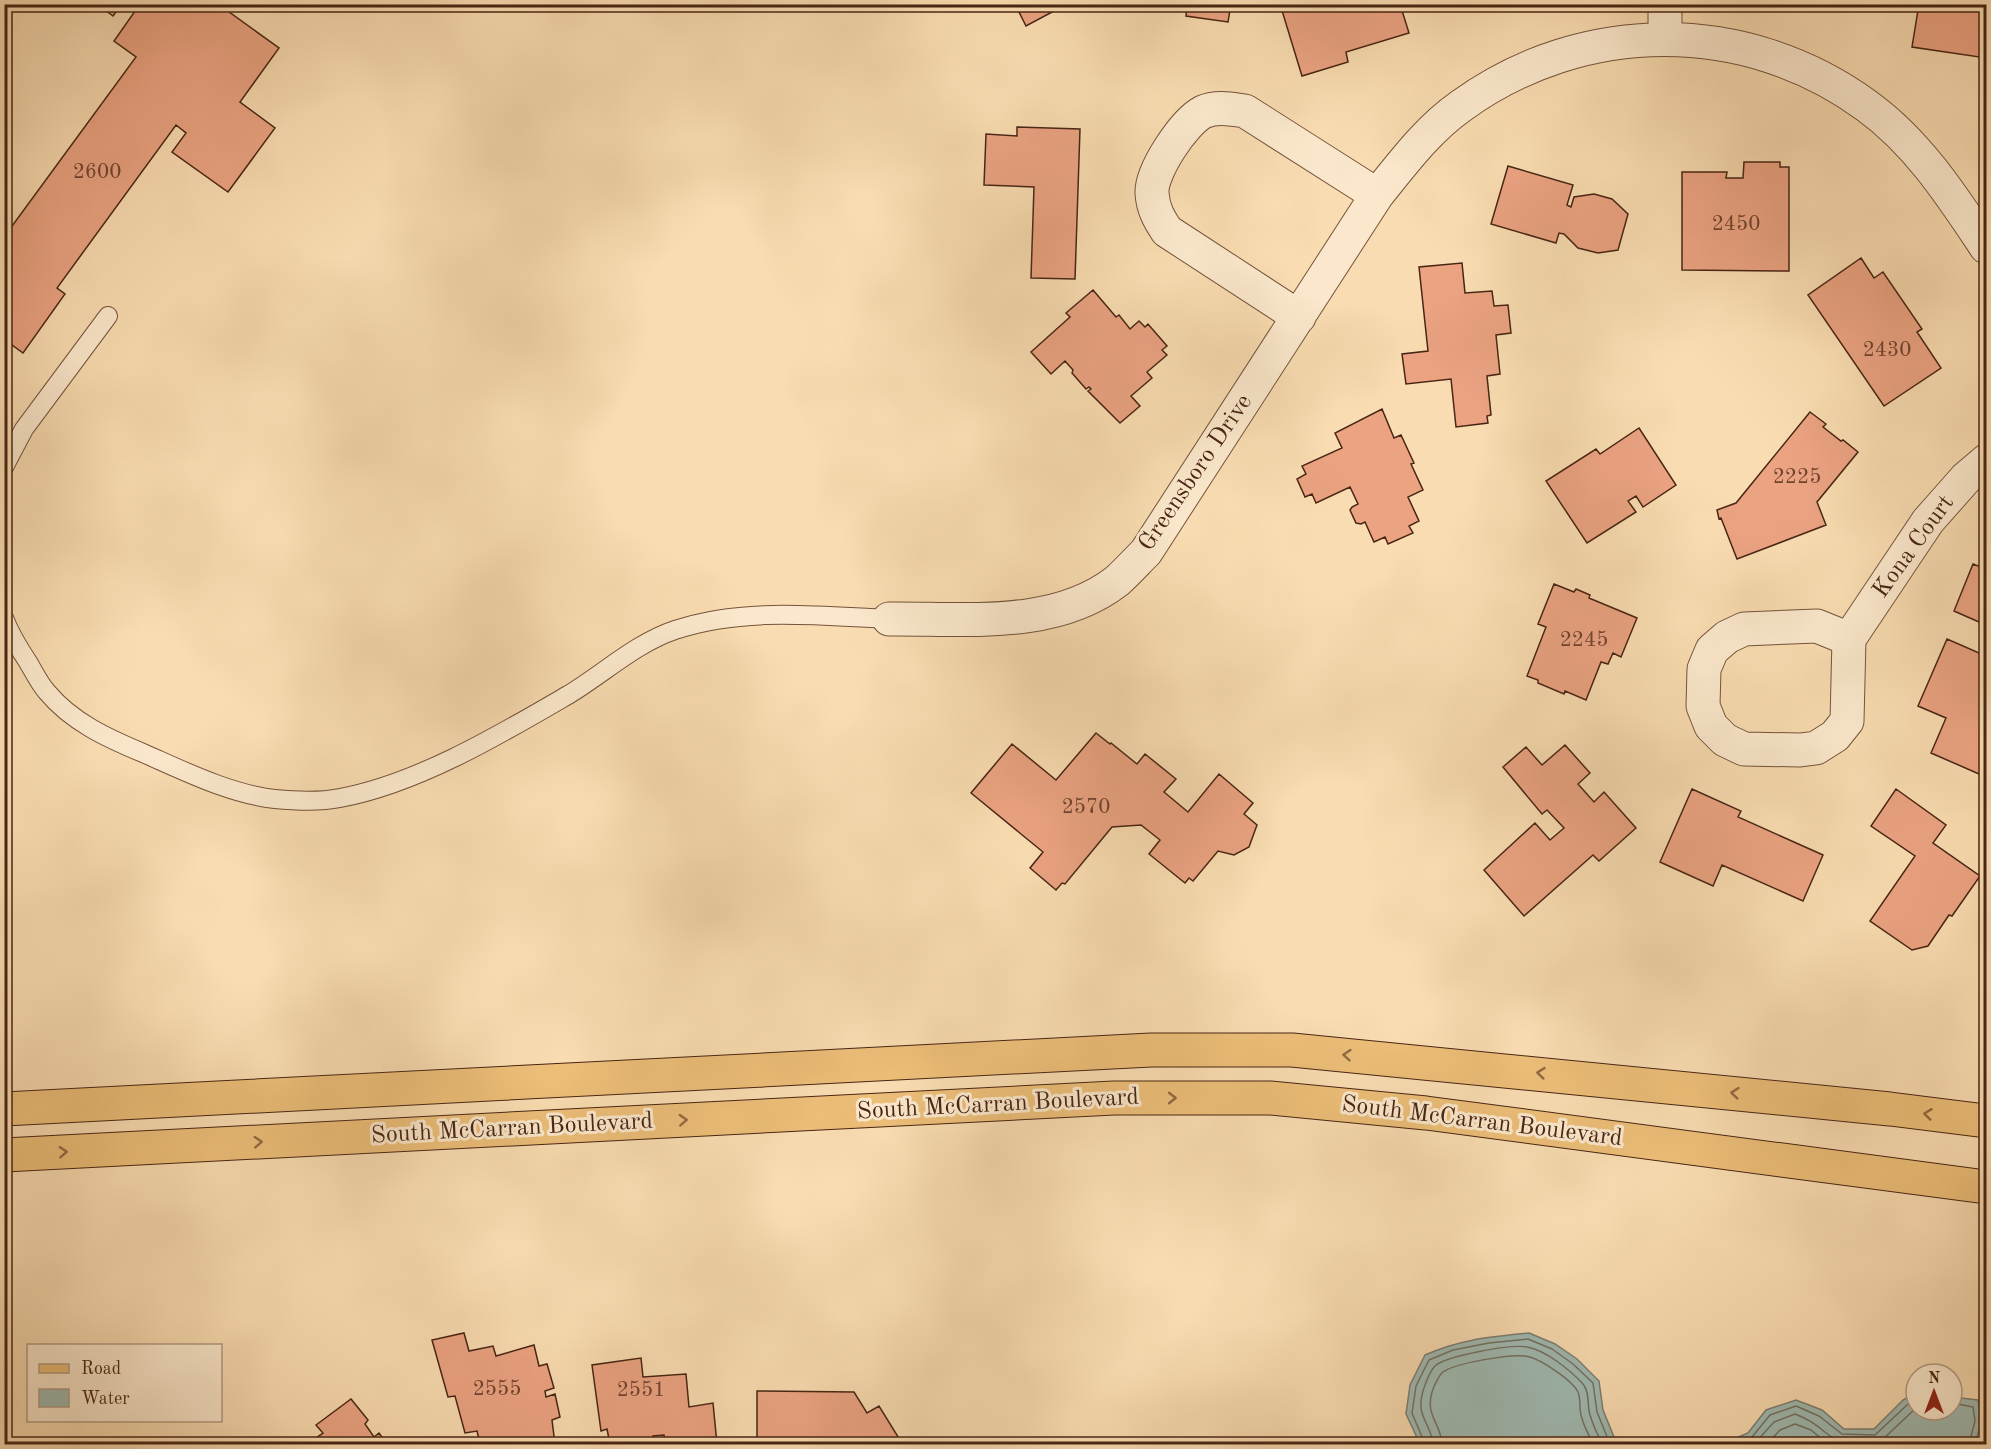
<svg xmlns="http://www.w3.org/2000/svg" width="1991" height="1449" font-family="'Old Standard TT',serif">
	<rect width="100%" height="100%" fill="#f9dcb1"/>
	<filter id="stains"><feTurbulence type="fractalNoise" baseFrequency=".00333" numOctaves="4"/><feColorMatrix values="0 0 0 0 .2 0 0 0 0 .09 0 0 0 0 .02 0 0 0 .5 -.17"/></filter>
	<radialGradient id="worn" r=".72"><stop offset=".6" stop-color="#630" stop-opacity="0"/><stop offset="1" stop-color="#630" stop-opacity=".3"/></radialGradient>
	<path fill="#9fbab2" stroke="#7c7e73" stroke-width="1.5" d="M1529 1333 1555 1344 1577 1359 1599 1381 1603 1410 1614 1437 1646 1444H1420L1406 1414 1410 1385 1425 1355C1461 1339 1490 1337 1529 1333Z
		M1916 1392V1410H1952V1397L1978 1400 1982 1422 1974 1444H1722L1748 1433 1766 1410 1796 1400 1822 1410 1844 1429H1874L1903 1400Z"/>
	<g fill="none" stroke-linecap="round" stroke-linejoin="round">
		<path stroke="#747063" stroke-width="1.5" d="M1952 1403 1973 1407 1975 1421 1969 1444
			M1425 1444 1412 1413 1416 1386 1429 1360 1453 1350 1489 1343 1528 1339 1552 1349 1573 1364 1593 1383 1597 1412 1608 1439 1612 1442 1622 1444
			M1433 1444C1431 1422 1414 1417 1424 1388 1426 1382 1430 1372 1434 1367 1443 1356 1512 1344 1527 1347 1546 1350 1571 1371 1583 1384 1590 1392 1587 1406 1590 1415 1593 1425 1598 1436 1603 1444
			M1442 1444C1441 1423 1425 1416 1432 1392 1434 1386 1439 1375 1443 1372 1456 1363 1509 1354 1525 1356 1538 1357 1572 1380 1578 1392 1581 1398 1579 1408 1581 1415 1583 1425 1589 1435 1593 1444
			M1736 1444 1752 1437 1770 1415 1796 1406 1819 1416 1842 1434 1875 1435 1907 1405 1916 1399
			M1754 1444 1774 1422 1795 1414C1816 1422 1819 1429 1836 1440 1845 1445 1875 1444 1883 1439L1916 1408
			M1767 1444 1780 1430 1795 1424 1811 1430 1828 1444"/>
	</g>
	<path fill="#eba382" stroke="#482514" stroke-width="1.5" d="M97 4H122L113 16Z
		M140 4H218L279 48 240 102 275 128 228 192 172 152 186 133 176 125 57 288 65 294 23 353 4 339V237L136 57 114 41Z
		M1015 4H1067L1026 26Z
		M1187 4H1231L1228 22 1186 16Z
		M1280 4H1400L1409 33 1346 52 1348 62 1302 76Z
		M1919 4H1986V58L1912 47Z
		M1017 127 1080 129 1075 279 1031 278 1034 187 984 185 986 134 1017 136Z
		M1744 162H1780V167H1789V271L1682 270V172H1727L1726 178H1743Z
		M1508 166 1573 185 1567 205 1571 207 1574 197 1594 194 1612 199 1628 214 1618 250 1598 253 1578 248 1564 234 1559 233 1556 243 1491 224Z
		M1861 258 1874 278 1883 272 1922 329 1917 332 1941 368 1884 406 1808 295Z
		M1462 263 1465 293 1492 291 1494 306 1508 305 1511 333 1496 335 1500 374 1487 376 1491 415 1487 416 1488 423 1456 427 1451 379 1406 384 1402 354 1428 351 1419 267Z
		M1093 290 1116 317 1119 315 1130 329 1139 321 1145 327 1148 324 1167 346 1162 350 1167 355 1147 372 1152 378 1131 396 1140 406 1120 423 1088 391 1091 389 1089 387 1086 389 1072 373 1073 370 1065 361 1051 374 1031 352 1070 317 1066 313Z
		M1382 409 1394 438 1401 435 1414 463 1411 464 1423 490 1408 497 1419 521 1409 526 1413 533 1388 544 1385 537 1374 542 1365 522 1361 524 1356 523 1350 510 1352 507 1358 504 1350 487 1316 503 1312 494 1305 497 1297 479 1306 474 1302 466 1342 448 1335 433Z
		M1810 412 1826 424 1823 427 1841 441 1843 440 1858 452 1817 502 1826 525 1737 559 1721 518 1719 519 1717 510 1736 503Z
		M1639 428 1676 485 1643 507 1636 496 1628 501 1636 512 1587 543 1546 481 1596 449 1600 454Z
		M1973 564 1986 569V625L1954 611Z
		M1554 584 1574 592 1576 589 1590 595 1589 598 1637 618 1621 657 1613 653 1608 664 1601 662 1586 700 1565 691 1564 694 1538 683V680L1527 676 1546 627 1538 624Z
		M1947 639 1986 656V777L1931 753 1946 718 1918 706Z
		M1096 733 1110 744 1111 743 1137 764 1145 754 1176 779 1164 792 1188 812 1219 774 1253 803 1244 814 1257 825 1249 847 1234 855 1218 851 1193 881 1189 878 1185 883 1149 854 1160 840 1141 825 1112 827 1065 884 1062 883 1056 890 1030 868 1043 852 971 793 1012 744 1056 780Z
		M1565 745 1590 773 1578 784 1594 802 1604 792 1636 828 1599 861 1593 855 1524 916 1484 870 1535 823 1550 840 1564 828 1547 810 1542 814 1503 767 1526 747 1542 765Z
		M1692 789 1741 811 1738 817 1823 855 1803 901 1722 865 1713 886 1660 862Z
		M1896 789 1946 825 1933 843 1980 876 1952 916 1949 915 1928 946 1912 950 1870 921 1915 856 1871 826Z
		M464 1333 469 1351 493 1346 496 1356 534 1345 539 1366 547 1364 554 1388 545 1391 546 1397 555 1394 560 1417 552 1420 555 1444H480L477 1431 465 1433 455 1396 448 1397 432 1340Z
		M641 1358 643 1377 686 1374 689 1407 713 1403 717 1444H666L664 1435 653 1436 655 1444H610L607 1429 601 1431 592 1365Z
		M757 1391 854 1392 867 1413 879 1406 900 1440 892 1444H757Z
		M351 1399 368 1420 365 1424 374 1437 379 1433 387 1444H307L323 1433 316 1425Z"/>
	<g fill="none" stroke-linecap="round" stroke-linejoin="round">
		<g stroke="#74533b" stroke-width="20">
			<path id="lane" d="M4 467 24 429 108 316
				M4 618C10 634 18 647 28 662 34 672 39 683 47 692 72 722 107 738 143 753 184 771 230 794 275 799 296 801 320 802 340 798 417 784 501 734 568 695 603 674 636 643 675 630 744 607 818 616 889 619"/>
		</g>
		<g stroke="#74533b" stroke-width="35">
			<path id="street" d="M1665 4V38
				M1299 317 1167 231C1159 219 1153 209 1152 193 1151 171 1184 122 1203 112 1216 106 1231 109 1245 111L1377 195
				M889 619C964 618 1054 630 1117 581 1127 572 1137 561 1146 552L1377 195C1403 163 1427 130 1461 106 1582 18 1746 17 1867 106 1918 143 1952 196 1986 247
				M1849 639 1817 626 1744 629 1727 637 1712 650 1704 669 1703 706 1711 726 1725 740 1744 749 1800 750 1816 748 1835 736 1847 721 1849 639 1928 521 1966 478 1986 461"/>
		</g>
		<g stroke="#482514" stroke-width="35">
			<path id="primary" d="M4 1109 1151 1050H1292L1890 1109 1986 1121
				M4 1155 1114 1098H1270L1426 1113 1986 1187"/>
		</g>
		<use href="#lane" stroke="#fbe8cc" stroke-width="18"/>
		<use href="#street" stroke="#fbe8cc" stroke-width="33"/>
		<use href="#primary" stroke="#ecbe78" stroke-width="33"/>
	</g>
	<defs><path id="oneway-chevron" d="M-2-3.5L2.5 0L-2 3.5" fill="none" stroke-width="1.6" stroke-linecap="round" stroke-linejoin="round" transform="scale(1.5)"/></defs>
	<g stroke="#926a41">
		<use href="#oneway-chevron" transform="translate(1347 1055) rotate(-175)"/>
		<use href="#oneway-chevron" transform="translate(1541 1073) rotate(-174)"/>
		<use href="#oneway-chevron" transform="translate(1735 1093) rotate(-174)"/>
		<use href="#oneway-chevron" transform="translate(1172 1098)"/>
		<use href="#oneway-chevron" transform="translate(1928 1114) rotate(-173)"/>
		<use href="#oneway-chevron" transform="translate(683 1120) rotate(-3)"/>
		<use href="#oneway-chevron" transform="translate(258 1142) rotate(-3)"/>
		<use href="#oneway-chevron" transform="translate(63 1152) rotate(-3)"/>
	</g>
	<g text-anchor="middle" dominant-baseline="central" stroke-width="6" stroke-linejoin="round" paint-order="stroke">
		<g font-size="21" fill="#714430">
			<text x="97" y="172">2600</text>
			<text x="1736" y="224">2450</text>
			<text x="1887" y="350">2430</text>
			<text x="1797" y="477">2225</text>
			<text x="1584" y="640">2245</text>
			<text x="1086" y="807">2570</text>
			<text x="497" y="1389">2555</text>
			<text x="641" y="1390">2551</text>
		</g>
		<g font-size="24" fill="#482514" stroke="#fbe8cc">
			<text transform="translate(1196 473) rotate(-56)">Greensboro Drive</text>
			<text transform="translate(1914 547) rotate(-54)">Kona Court</text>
			<text transform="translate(998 1105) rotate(-3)">South McCarran Boulevard</text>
			<text transform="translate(1482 1122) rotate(7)">South McCarran Boulevard</text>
			<text transform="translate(512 1129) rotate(-3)">South McCarran Boulevard</text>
		</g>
	</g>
	<rect width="1991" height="1449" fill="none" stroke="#f9dcb1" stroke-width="24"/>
	<rect x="6" y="6" width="1979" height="1437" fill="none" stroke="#482514" stroke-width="3"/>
	<rect x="12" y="12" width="1967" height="1425" fill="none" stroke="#482514" stroke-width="1.5"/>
	<rect x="27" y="1344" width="195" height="78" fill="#fbe8cc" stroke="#b39a82" stroke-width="1.5"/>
	<rect x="39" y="1364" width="30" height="9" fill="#ecbe78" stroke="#b39a82" stroke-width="1.5"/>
	<text x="81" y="1374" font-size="18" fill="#482514">Road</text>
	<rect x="39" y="1389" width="30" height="18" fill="#9fbab2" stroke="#b39a82" stroke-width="1.5"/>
	<text x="81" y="1404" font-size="18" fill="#482514">Water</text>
	<g transform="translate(1934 1392)"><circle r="28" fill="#fbe8cc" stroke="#b39a82" stroke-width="1.5"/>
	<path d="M0-4.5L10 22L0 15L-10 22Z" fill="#8f2418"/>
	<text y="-9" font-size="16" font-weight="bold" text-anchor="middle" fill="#482514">N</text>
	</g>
	<rect width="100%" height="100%" filter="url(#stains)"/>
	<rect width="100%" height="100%" fill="url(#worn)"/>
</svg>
